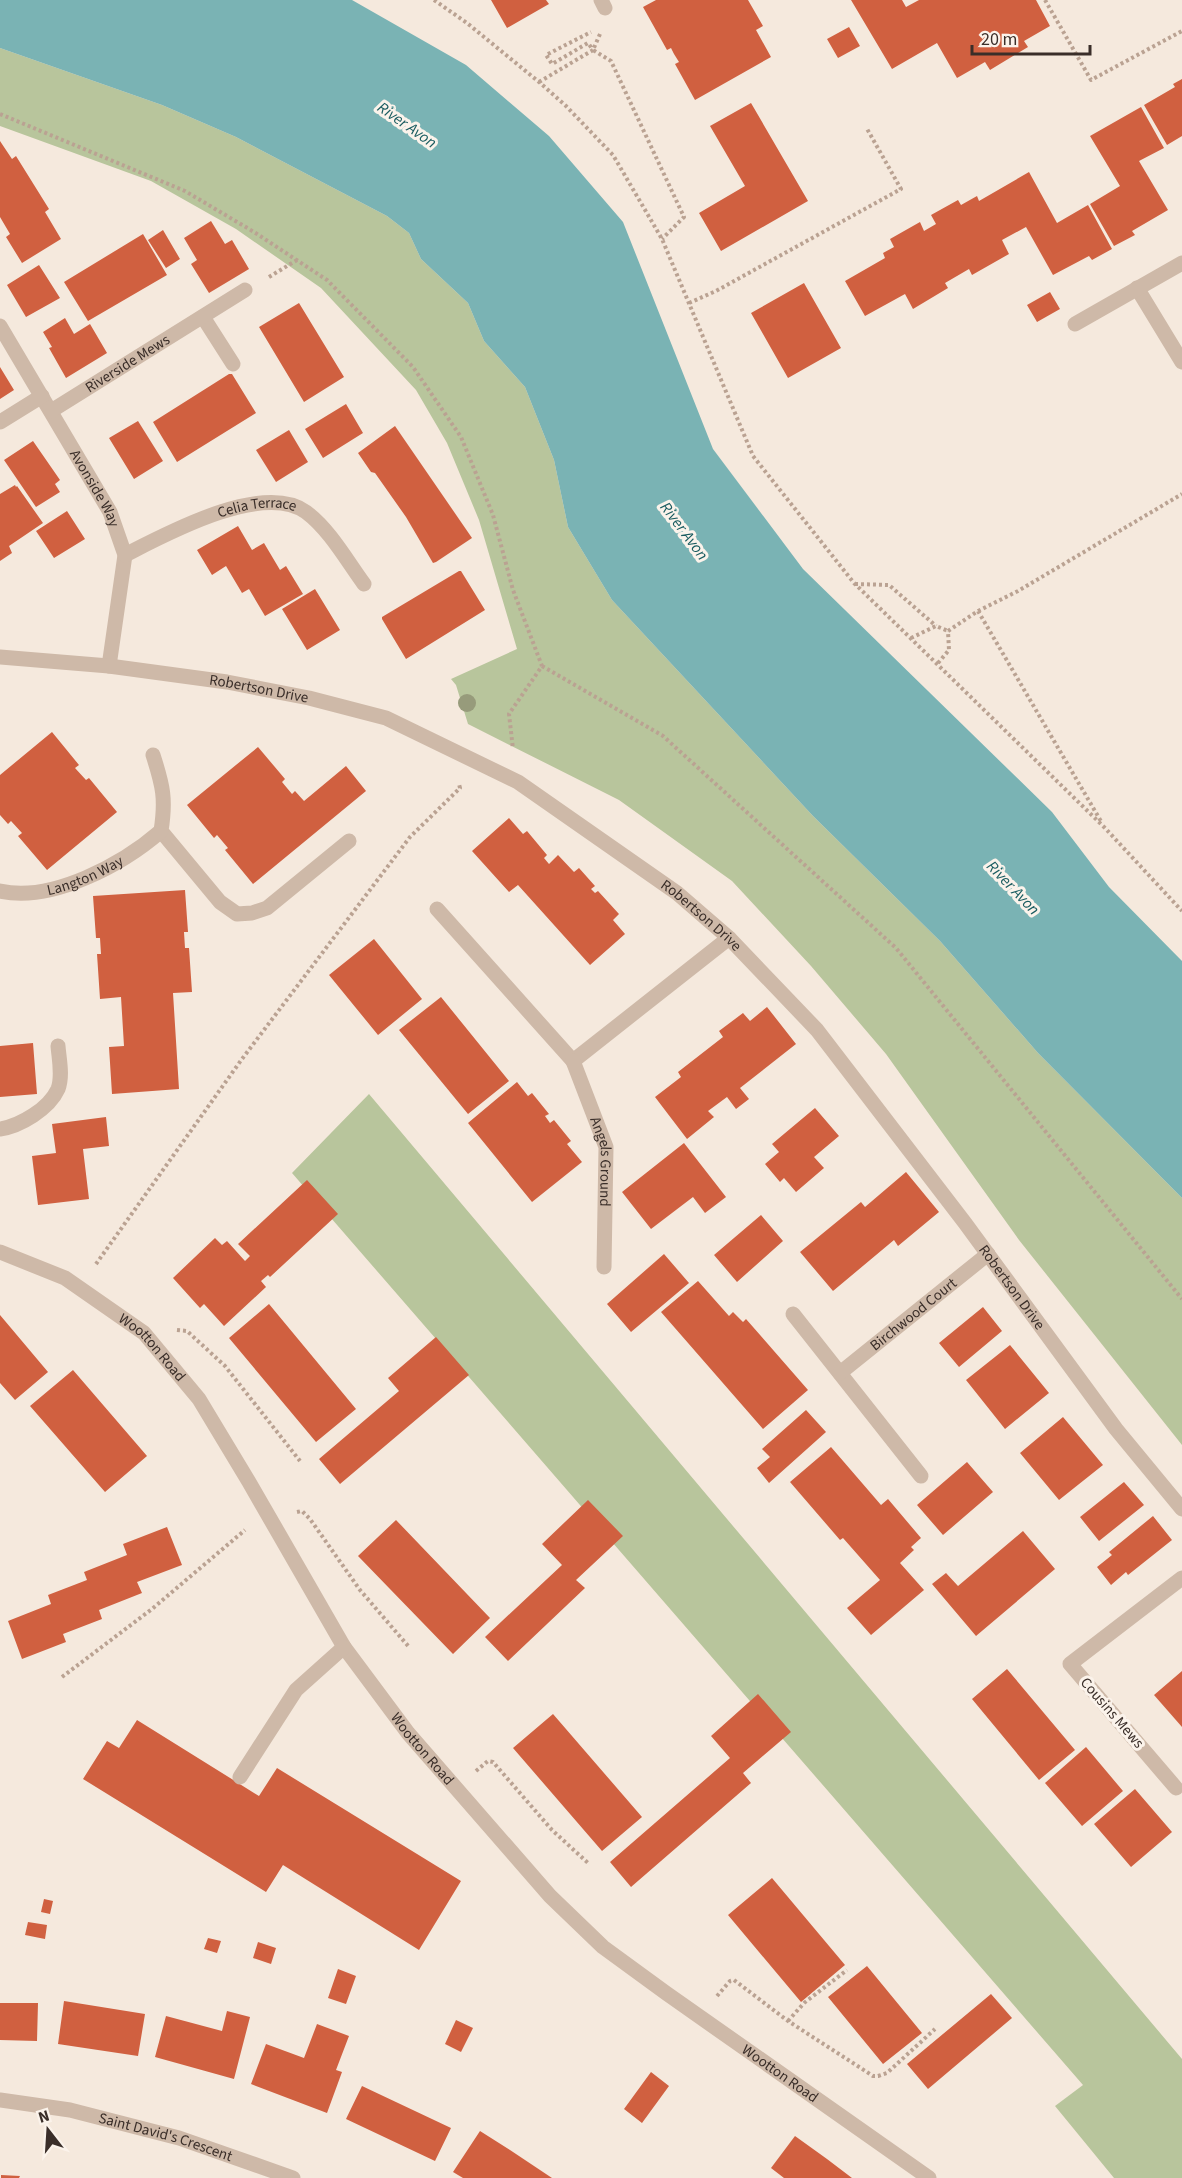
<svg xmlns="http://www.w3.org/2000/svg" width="1182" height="2178" font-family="'Source Sans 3',sans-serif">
	<rect width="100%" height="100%" fill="#f5e9dd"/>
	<path fill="#b8c59c" d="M0 48 162 105 236 137 387 216 409 233 421 259 468 303 484 341 525 387 554 460 568 527 612 600 813 816 940 941 1038 1053 1182 1198V1445L1019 1240 886 1054 811 966 732 881 619 800 468 724 456 685 451 679 517 649 479 520 447 443 416 390 321 288 236 229 151 181 0 126Z
		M369 1094 1182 2059V2178H1114L1055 2106 1083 2085 292 1173Z"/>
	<path fill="#7ab3b4" d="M0 0H352L466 65 549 136 623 222 713 449 803 569 1052 812 1109 887 1182 961V1198L1038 1053 940 941 813 816 612 600 568 527 554 460 525 387 484 341 468 303 421 259 409 233 387 216 236 137 162 105 0 48Z"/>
	<path fill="#d06040" d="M491 0H546L549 4 507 28Z
		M656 0H748L763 26 756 30 771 57 695 100 675 64 679 62 674 54 671 48 667 50 643 7Z
		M851 0H902L906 7 919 0H1036L1050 26 1024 41 1028 47 990 70 985 62 957 78 937 43 892 69Z
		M849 27 860 46 838 58 827 39Z
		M1182 79V136L1167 145 1144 105 1175 87 1173 84Z
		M751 103 808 201 721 251 699 213 745 186 710 126Z
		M1141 107 1164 148 1139 161 1168 210 1132 231 1135 235 1114 246 1090 204 1120 186 1090 136Z
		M0 141 12 159 16 156 49 209 45 212 61 239 22 263 6 237 10 234 0 217Z
		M1029 172 1057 223 1088 205 1112 249 1092 260 1089 256 1053 275 1026 227 1002 240 1009 254 972 275 969 269 945 283 948 288 913 309 905 294 865 316 845 281 885 258 883 253 894 247 890 239 920 222 924 231 936 224 931 215 958 200 961 205 977 196 979 201Z
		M211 221 225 244 232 240 249 269 209 293 191 264 197 260 184 238Z
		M163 230 180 259 166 268 148 240Z
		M143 234 167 275 88 321 64 282Z
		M39 265 60 298 26 317 7 285Z
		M804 283 841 348 788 378 751 313Z
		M1050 292 1060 309 1037 322 1027 305Z
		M299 303 344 377 304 402 259 327Z
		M65 318 74 334 90 324 107 353 66 378 49 348 52 347 43 332Z
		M0 367 14 390 0 399Z
		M229 374H232L256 413 177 462 153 422Z
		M346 404 363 433 323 458 305 429Z
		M138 421 163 461 134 479 109 438Z
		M395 426 472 538 436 562 433 563 406 517 375 473 371 472 358 453Z
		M289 430 308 462 276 482 256 450Z
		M33 441 60 480 55 484 60 492 36 507 4 460Z
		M15 485 16 487 17 486 43 523 9 546 12 553 0 561V494Z
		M67 511 85 539 54 558 36 531Z
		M238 526 252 550 264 543 280 570 286 566 303 594 265 616 249 589 242 593 226 566 212 575 197 550Z
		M459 571H461L485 610 406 659 382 619V617Z
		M315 589 340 630 307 650 282 609Z
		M52 732 79 765 75 768 86 780 89 778 117 812 47 870 18 836 22 833 11 821 8 824 0 815V775Z
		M258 747 285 779 282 782 292 794 295 791 304 801 346 766 366 791 253 884 225 850 228 848 217 835 214 838 187 805Z
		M509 818 523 834 527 831 547 855 544 858 549 864 558 855 574 872 579 868 595 886 591 889 595 893 598 891 619 914 613 920 625 934 590 965 518 885 509 892 472 851Z
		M185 890 188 932H184L185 948H189L192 992 173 993 179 1089 112 1094 109 1047 124 1046 121 997 100 999 97 954H101L100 938H96L93 896Z
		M374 939 422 999 378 1035 329 975Z
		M441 997 509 1081 468 1114 399 1030Z
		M767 1007 796 1044 740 1088 749 1099 736 1109 727 1097 708 1111 714 1117 687 1139 655 1097 681 1077 678 1072 723 1037 719 1031 743 1013 750 1021Z
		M33 1043 37 1094 0 1097V1046Z
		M517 1082 528 1096 532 1093 549 1114 545 1116 550 1123 554 1120 571 1141 567 1144 582 1162 532 1202 468 1123Z
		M815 1108 839 1136 814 1157 824 1168 796 1192 784 1178 780 1182 765 1164 779 1152 772 1144Z
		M106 1117 109 1146 83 1149 89 1199 38 1205 32 1156 56 1153 52 1124Z
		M684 1143 726 1197 705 1213 693 1197 651 1229 622 1192Z
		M906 1172 939 1212 898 1246 894 1240 833 1291 800 1252 861 1202 865 1207Z
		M307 1180 338 1214 270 1277 268 1275 261 1281 266 1287 224 1326 204 1304 200 1308 173 1278 215 1238 222 1245 227 1241 245 1261 250 1256 238 1244Z
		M761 1215 783 1241 737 1282 714 1255Z
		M664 1254 689 1283 631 1332 607 1304Z
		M698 1281 729 1316 733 1312 743 1322 746 1319 808 1390 763 1429 661 1312Z
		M269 1304 356 1409 316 1442 229 1338Z
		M983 1307 1002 1331 959 1367 939 1343Z
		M0 1315 48 1372 15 1400 0 1383Z
		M436 1337 469 1375 340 1484 319 1459 399 1391 388 1378Z
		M1010 1345 1049 1393 1005 1429 966 1380Z
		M73 1370 147 1456 105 1492 30 1406Z
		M806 1410 826 1432 769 1483 757 1468 770 1457 762 1449Z
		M1063 1417 1103 1465 1059 1500 1020 1453Z
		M831 1447 881 1505 888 1499 921 1538 911 1547 914 1550 900 1563 924 1590 871 1635 847 1608 880 1580 843 1538 840 1540 790 1482Z
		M967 1462 993 1492 943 1535 917 1505Z
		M1124 1482 1144 1505 1099 1541 1080 1517Z
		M588 1500 623 1536 576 1580 585 1588 508 1661 485 1637 562 1565 542 1544Z
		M1153 1516 1172 1540 1128 1575 1126 1572 1111 1585 1097 1567 1112 1555 1109 1552Z
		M396 1520 490 1618 453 1654 358 1556Z
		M167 1527 182 1565 137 1582 142 1593 99 1610 102 1619 63 1634 66 1642 22 1659 8 1621 51 1604 48 1595 87 1580 84 1572 127 1555 123 1544Z
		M1023 1531 1055 1569 976 1636 932 1584 946 1573 958 1586Z
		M1007 1669 1075 1750 1039 1780 972 1699Z
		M1182 1671V1727L1154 1695Z
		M758 1694 791 1732 743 1773 751 1783 631 1887 610 1862 730 1758 711 1736Z
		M553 1714 642 1817 602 1851 513 1748Z
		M137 1720 259 1796 277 1768 461 1881 419 1950 283 1865 266 1892 83 1779 107 1741 119 1748Z
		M1086 1747 1123 1791 1082 1826 1045 1783Z
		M1135 1789 1172 1832 1131 1867 1094 1824Z
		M772 1878 845 1965 801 2002 728 1915Z
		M44 1899 53 1901 50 1914 41 1912Z
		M28 1922 47 1925 45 1939 25 1935Z
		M208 1938 221 1941 217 1953 204 1949Z
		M258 1942 276 1948 271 1964 253 1958Z
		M867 1966 922 2033 883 2064 828 1997Z
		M338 1969 356 1976 346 2004 328 1998Z
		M991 1994 1012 2018 928 2089 907 2064Z
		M64 2001 145 2014 138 2056 58 2044Z
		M0 2003H38L37 2041 0 2040Z
		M227 2011 250 2017 234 2079 155 2057 166 2016 222 2031Z
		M456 2020 473 2028 461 2052 445 2044Z
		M317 2024 349 2036 336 2070 342 2072 327 2113 251 2084 266 2044 304 2058Z
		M651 2072 669 2086 642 2123 624 2109Z
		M362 2086 451 2128 435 2161 346 2119Z
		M480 2131 510 2150 552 2178H463L453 2172Z
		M795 2136 827 2159 852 2178H784L771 2168Z
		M1 2175 20 2176 19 2178H1Z"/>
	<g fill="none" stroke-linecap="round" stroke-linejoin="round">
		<path stroke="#baa292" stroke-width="4" stroke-dasharray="3 3" stroke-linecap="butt" d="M434 0 467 23 539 82 566 106 613 155 662 239 753 456 854 583 1105 828 1182 911
			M1045 0 1091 80 1182 31
			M600 34 593 50 611 61 684 217 662 239
			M539 82 593 50 588 43 552 64 546 55 591 32
			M0 114 185 191 254 232 327 280 413 367 461 437 493 515 513 590 542 666 509 714 513 749
			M269 277 297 260
			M689 303 716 291 901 189 866 127
			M855 584 889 585 936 626
			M978 611 1102 823
			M948 631 978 611 1018 591 1182 494
			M911 638 936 626 948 631
			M938 663 949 650 948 631
			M542 666 663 736 896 948 1182 1299
			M96 1264 242 1059 410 837 460 788 459 784
			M177 1330 187 1331 225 1366 300 1461
			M297 1512 302 1511 310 1519 360 1590 409 1647
			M62 1677 152 1609 245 1530
			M476 1771 488 1761 493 1762 552 1830 588 1863
			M717 1996 730 1981 734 1980 788 2021 873 2076H878L887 2073 935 2029
			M788 2021 804 2003 847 1970"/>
		<g stroke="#ceb9a8" stroke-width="15">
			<path d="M601 0 605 8"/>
			<path d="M1137 288 1182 362"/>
			<path d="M203 317 233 364"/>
			<path d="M1075 324 1182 263"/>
			<path id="s1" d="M0 326 110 512 125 555 109 666"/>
			<path id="s2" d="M51 411 245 290"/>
			<path d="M0 422 42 396"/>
			<path id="s3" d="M125 555C166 534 263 481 306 512 330 530 347 561 364 584"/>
			<path id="s4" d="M0 657 109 666 227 682 309 698 386 718 518 782 677 893 729 938 817 1030 965 1223 1116 1429 1182 1509"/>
			<path d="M153 755C163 786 166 799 161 831L220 902 237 914 252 913 267 908 349 841"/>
			<path id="s5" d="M0 891C52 903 123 864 161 831"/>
			<path d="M437 909 573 1061 729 938"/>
			<path id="s6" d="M573 1061 606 1147 604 1267"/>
			<path d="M0 1129C20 1126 49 1109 58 1089 63 1076 59 1059 58 1046"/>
			<path id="s7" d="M0 1252 65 1278 144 1333 199 1399 249 1482 344 1647 408 1733 550 1896 603 1947 666 1993 929 2178"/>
			<path d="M793 1314 921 1476"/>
			<path id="s8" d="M840 1373 988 1254"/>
			<path d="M240 1777 296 1690 344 1647"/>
			<path d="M1176 1788 1070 1664 1182 1578"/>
			<path id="s9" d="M0 2100 70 2110 179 2138 293 2178"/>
		</g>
	</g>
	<circle fill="#979b7b" cx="467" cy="703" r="9"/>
	<g text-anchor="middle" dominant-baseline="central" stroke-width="6" stroke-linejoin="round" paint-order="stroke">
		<g font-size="15" fill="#3a2e29" stroke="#fbf3eb">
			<text stroke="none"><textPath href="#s2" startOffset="90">Riverside Mews</textPath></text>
			<text stroke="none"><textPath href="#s1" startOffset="188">Avonside Way</textPath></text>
			<text stroke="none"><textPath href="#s3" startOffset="142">Celia Terrace</textPath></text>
			<text stroke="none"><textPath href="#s4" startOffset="261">Robertson Drive</textPath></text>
			<text stroke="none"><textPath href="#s5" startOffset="88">Langton Way</textPath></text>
			<text stroke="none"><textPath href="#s4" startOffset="765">Robertson Drive</textPath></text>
			<text stroke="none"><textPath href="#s6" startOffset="106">Angels Ground</textPath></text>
			<text stroke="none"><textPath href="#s4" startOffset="1251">Robertson Drive</textPath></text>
			<text stroke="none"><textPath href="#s8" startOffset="94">Birchwood Court</textPath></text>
			<text stroke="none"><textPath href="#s7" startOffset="182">Wootton Road</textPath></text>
			<text transform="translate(1112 1713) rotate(49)">Cousins Mews</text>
			<text stroke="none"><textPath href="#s7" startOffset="668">Wootton Road</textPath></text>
			<text stroke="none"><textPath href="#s7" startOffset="1154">Wootton Road</textPath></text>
			<text stroke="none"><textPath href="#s9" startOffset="170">Saint David's Crescent</textPath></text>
		</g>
		<g font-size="16" font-style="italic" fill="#1a5c60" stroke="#fbf3eb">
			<text transform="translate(407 125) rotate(35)">River Avon</text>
			<text transform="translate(684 531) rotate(53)">River Avon</text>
			<text transform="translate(1013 888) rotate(46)">River Avon</text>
		</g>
	</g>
	<g transform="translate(48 2130) rotate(343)" stroke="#fbf3eb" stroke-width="4.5" paint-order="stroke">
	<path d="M0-4.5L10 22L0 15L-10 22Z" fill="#3a2e29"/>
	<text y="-9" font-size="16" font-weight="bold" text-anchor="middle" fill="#3a2e29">N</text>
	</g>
	<path d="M972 45v9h118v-9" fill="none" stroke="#3a2e29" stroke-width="3"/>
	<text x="981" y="45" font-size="18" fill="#3a2e29" stroke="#fbf3eb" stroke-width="4.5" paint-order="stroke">20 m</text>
</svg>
